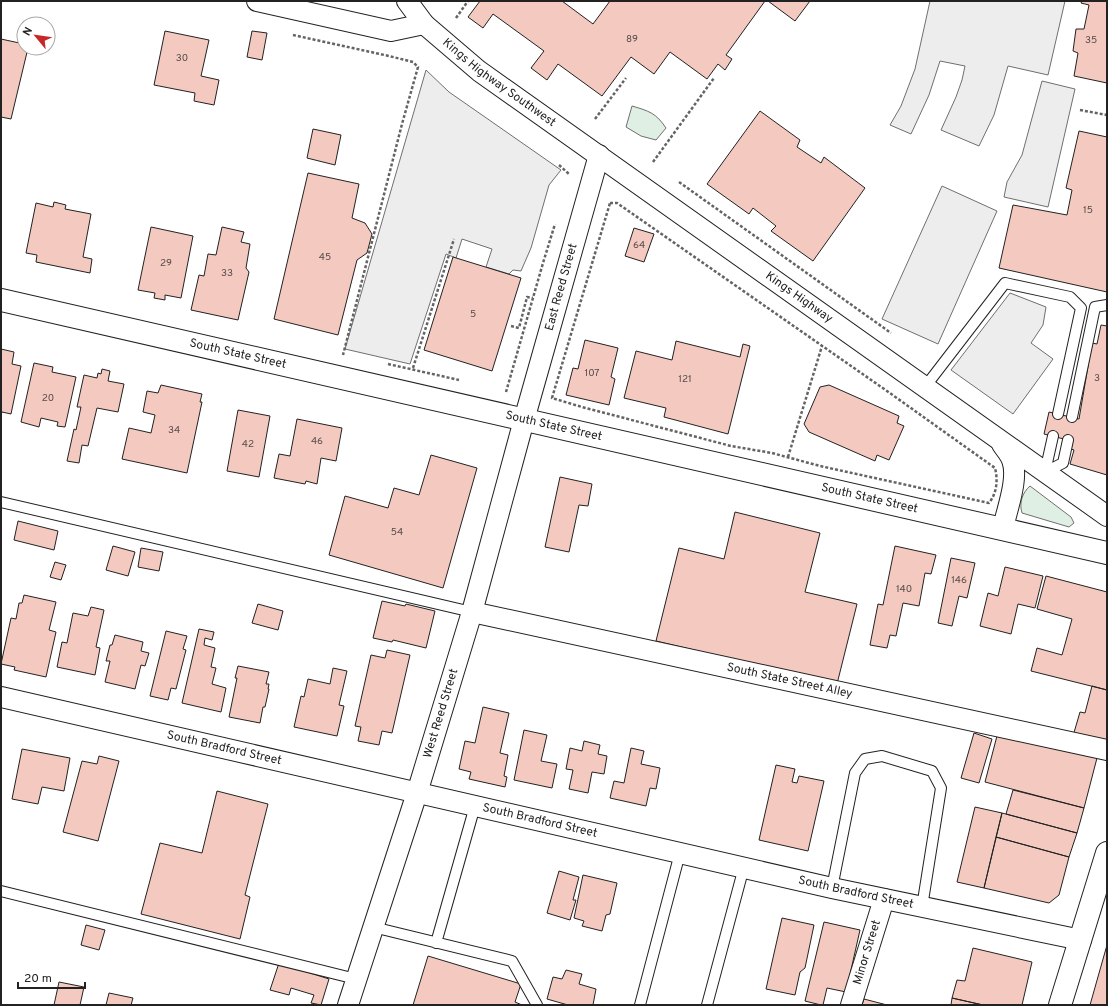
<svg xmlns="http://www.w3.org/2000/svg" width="1108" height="1006" font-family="Overpass,sans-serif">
	<rect width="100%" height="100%" fill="#fff"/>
	<path fill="#e0efe3" stroke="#6f6f6f" d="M632 106C649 111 656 113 666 128L656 140 641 136 626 127Z
		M1030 486 1071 517 1074 523 1069 527 1022 513C1019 503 1022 493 1030 486Z"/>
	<path fill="#ededed" stroke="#6f6f6f" d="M930 1H1065L1048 75 1008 66 994 115 979 146 941 130 956 97 962 80 965 66 940 61 929 95 911 134 890 125 901 106 915 69Z
		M426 70 449 92 561 170 549 185 531 248 521 271 513 270 509 274 486 267 492 249 462 239 456 258 446 254 410 364 345 349Z
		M1042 81 1075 89 1048 207 1004 197 1007 182 1022 155Z
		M942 186 997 211 938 344 882 319Z
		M1010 293 1046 307 1043 325 1031 343 1053 359 1013 414 951 370Z"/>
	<path fill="#f3c9c0" stroke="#222" d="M480 1H562L593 24 610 1H765L726 55 732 59 725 70 718 64 707 79 670 52 654 74 631 57 602 96 558 64 547 80 531 68 544 51 493 14 483 28 468 17Z
		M768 1H810L795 21Z
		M1082 1H1107V83L1074 76 1078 53 1073 51 1076 29H1084L1089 5 1081 3Z
		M165 31 209 40 201 76 219 80 214 105 194 101 195 93 154 85Z
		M252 31 267 33 262 60 247 57Z
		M1 39 24 44V48H28L11 119 1 117Z
		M760 111 800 140 797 147 821 163 824 157 865 188 813 261 771 231 776 226 753 208 749 214 707 184Z
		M313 129 341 135 335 165 307 158Z
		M1079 131 1107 137V292L999 268 1013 205 1067 215 1072 190 1066 188Z
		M308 173 359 184 352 218 365 223 372 234 367 253 357 260 338 335 274 319Z
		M54 202 66 205 65 209 91 214 83 257 92 259 90 273 36 262 37 255 26 253 36 203 53 207Z
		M151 227 193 236 181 298 165 295V300L154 298 155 293 138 290Z
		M222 227 244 232 241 242 250 244 246 268 249 272 238 320 191 310 199 275 204 276 208 254 216 255Z
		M634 228 654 234 644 262 625 256Z
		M453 257 521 278 492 371 424 350Z
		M1101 325 1107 326V475L1070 464 1074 450 1071 449 1068 440 1044 434 1049 412 1079 419 1092 343 1097 344Z
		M585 340 618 348 611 377 615 379 609 405 566 395 573 368 578 369Z
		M676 341 740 357 743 344 750 346 728 434 664 417 666 408 624 398 636 351 672 360Z
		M1 349 14 352 12 364 21 366 11 414 2 412 1 415Z
		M34 363 53 367 52 372 76 377 65 427 57 426 58 422 41 418 39 427 21 422Z
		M102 369 110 371 108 381 124 384 118 412 97 408 88 446 82 445 79 463 67 461 74 429 76 430 81 407H77L84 375 97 378 98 373 101 374Z
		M161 385 202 394 200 402H202L187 473 122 459 129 428 151 433 155 415 143 412 147 391 158 393Z
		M829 385 899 416 897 423 904 426 889 460 877 455 875 461 809 432 804 424 820 387Z
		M238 410 270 416 259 477 227 471Z
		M297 419 342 428 336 461 321 458 317 484 306 481 305 484 274 478 279 454 290 456Z
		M431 455 477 468 443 588 329 555 345 496 388 508 394 488 419 495Z
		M560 477 592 484 588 506 579 505 569 552 545 547Z
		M735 512 820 533 805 592 857 604 837 684 656 641 679 548 724 559Z
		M18 521 58 531 54 550 14 540Z
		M113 546 135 552 128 576 106 570Z
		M895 546 936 555 931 574 925 573 919 606 903 603 896 636 890 635 887 648 870 645 878 604 883 605Z
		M141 548 163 552 159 571 138 567Z
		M951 558 975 563 967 598 959 596 952 626 938 623Z
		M55 562 66 565 61 580 50 577Z
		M1005 567 1043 576 1035 608 1018 604 1011 634 980 626 988 593 998 596Z
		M1046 576 1107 592V690L1031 671 1037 648 1062 655 1072 619 1037 609Z
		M24 595 56 602 49 630 56 632 46 677 14 670 15 667 1 664 11 618 16 619 19 603H22Z
		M382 601 405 606 406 604 435 611 426 648 393 640 392 642 373 638Z
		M258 604 283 611 278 630 252 623Z
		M91 607 104 610 96 647 100 648 95 675 57 667 62 642 67 643 73 613 88 616Z
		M199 629 214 632 212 640 205 638 204 645 215 648 211 667 216 668 212 684 226 688 221 712 182 703Z
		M166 631 187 636 183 649 186 650 176 689 171 688 168 700 150 696Z
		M115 635 143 642 141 651 149 653 145 666 141 665 135 689 105 682 110 661H106L110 645H112Z
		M387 650 410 655 392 733 382 731 379 745 358 741 361 727 355 726 371 655 385 658Z
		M238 666 269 672 266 684H269L268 689H269L265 707H263L260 723 229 717 237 678H235Z
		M333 668 347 671 339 705 344 706 337 736 294 727 301 696 304 697 308 679 330 684Z
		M1092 686 1107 690V737L1105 745 1073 736 1080 712 1085 713Z
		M483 707 509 713 500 753 508 755 504 776 507 777 505 787 469 779 471 772 459 769 465 741 475 743Z
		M524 730 547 735 541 761 557 764 552 788 514 780Z
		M998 732 1097 758 1084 808 985 782Z
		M974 733 992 739 979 783 961 778Z
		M584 741 600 745 598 754 607 756 604 774 592 772 588 793 569 789 573 770 566 769 570 748 582 751Z
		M631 748 644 751 641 764 660 768 656 789 650 788 646 806 610 798 614 781 624 783Z
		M22 749 70 758 64 791 42 787 38 804 12 799Z
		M99 756 119 761 98 841 63 832 82 761 97 764Z
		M776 765 795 769 792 782 797 783 799 776 824 781 808 851 759 840Z
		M1013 790 1084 808 1077 833 1006 814Z
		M217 791 268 804 245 895 250 897 240 939 141 914 160 843 202 853Z
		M975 807 1002 813 984 888 957 882Z
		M1002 813 1077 833 1069 857 996 837Z
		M996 837 1069 857 1059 895 1049 903 984 888Z
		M559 871 579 877 573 900H576L570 920 547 913Z
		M583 875 617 883 610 914 606 915 602 931 582 926 584 921 574 918Z
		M782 918 814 925 805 968 800 972 795 995 766 989Z
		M824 922 860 930 846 992 827 988 823 1005H821L805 1001Z
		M86 925 105 930 99 950 81 945Z
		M1107 945V1005H1090Z
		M973 948 1032 962 1022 1005H983L952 998 957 980 965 981Z
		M428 956 521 984 515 1002 522 1005H413Z
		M279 963 329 979 321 1005 311 1003 314 995 291 988 289 995 270 990Z
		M566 970 582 974 579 984 596 989 593 1005H568L547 999 553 977 562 979Z
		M59 982 84 987 80 1005H54Z
		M109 993 133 998 131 1005H106Z
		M952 998 983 1005H951Z
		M864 999 887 1005H862Z"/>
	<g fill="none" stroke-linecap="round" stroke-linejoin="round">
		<g stroke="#222" stroke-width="12">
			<path id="lane" d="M925 387 1005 283 1070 297 1081 308 1058 414
				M1072 417 1095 307 1107 305
				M1045 472 1063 463 1068 440
				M1045 472 1053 436
				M1 502 472 612
				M832 888 855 773 865 759 882 756 932 771 941 788 922 907
				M1 891 356 979
				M373 927 512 961 537 1005
				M436 943 475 806
				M640 1005 680 853
				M707 1005 744 867"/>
		</g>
		<g stroke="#222" stroke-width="22">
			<g id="street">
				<path d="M257 1 391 31 424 24"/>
				<path id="s1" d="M407 1 424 24 479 71 1107 516"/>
				<path d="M1002 444C1005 449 1010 454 1012 460 1019 478 1007 509 1003 528"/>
				<path id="s2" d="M472 612 1107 750"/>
				<path id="s3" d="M1 697 832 888 1081 940"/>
				<path id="s4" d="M348 1005 417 793 472 612 524 420 599 155"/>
				<path id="s5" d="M851 1005 884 899"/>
			</g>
		</g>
		<g stroke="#222" stroke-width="24">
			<path id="secondary" d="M1060 1005 1107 853"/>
		</g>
		<g stroke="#222" stroke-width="24">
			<g id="primary">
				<path id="s6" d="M1 300 1107 553"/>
			</g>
		</g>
		<path stroke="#646464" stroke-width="2.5" stroke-dasharray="3 2" stroke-linecap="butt" d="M456 18 468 1
			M293 35 389 56 413 62 418 67 402 124 343 355
			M1080 110 1107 115
			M595 119 626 78
			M653 162 714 78
			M559 165 569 174V175
			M679 182 891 333
			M610 203H617L887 391 995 468C998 480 997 493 989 503L820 466 772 453 731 446 582 407 552 398Z
			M511 326 519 328 527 297 533 298
			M388 364 459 380
			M413 368 454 239
			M506 392 543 263 555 224
			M788 457 822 346"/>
		<use href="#lane" stroke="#fff" stroke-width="10"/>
		<use href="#street" stroke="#fff" stroke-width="20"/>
		<use href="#secondary" stroke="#fff" stroke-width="22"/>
		<use href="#primary" stroke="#fff" stroke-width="22"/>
	</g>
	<g text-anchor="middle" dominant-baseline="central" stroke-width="3" stroke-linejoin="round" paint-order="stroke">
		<g font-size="10" fill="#564c4a">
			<text x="632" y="39">89</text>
			<text x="1091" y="40">35</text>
			<text x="182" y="58">30</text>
			<text x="1088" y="210">15</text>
			<text x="639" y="245">64</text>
			<text x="325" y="257">45</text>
			<text x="166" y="263">29</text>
			<text x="227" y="273">33</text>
			<text x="473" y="314">5</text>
			<text x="592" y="373">107</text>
			<text x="1097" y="378">3</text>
			<text x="685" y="379">121</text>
			<text x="48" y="398">20</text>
			<text x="174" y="430">34</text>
			<text x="317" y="441">46</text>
			<text x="248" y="444">42</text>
			<text x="397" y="532">54</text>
			<text x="959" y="580">146</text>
			<text x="904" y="589">140</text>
		</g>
		<g font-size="12" fill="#222" stroke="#fff">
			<text stroke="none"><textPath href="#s1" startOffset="124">Kings Highway Southwest</textPath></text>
			<text stroke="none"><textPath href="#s4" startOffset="749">East Reed Street</textPath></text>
			<text stroke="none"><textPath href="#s1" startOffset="493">Kings Highway</textPath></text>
			<text stroke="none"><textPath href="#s6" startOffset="243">South State Street</textPath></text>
			<text stroke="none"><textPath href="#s6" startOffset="567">South State Street</textPath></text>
			<text stroke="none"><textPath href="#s6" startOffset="891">South State Street</textPath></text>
			<text stroke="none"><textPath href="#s2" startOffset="325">South State Street Alley</textPath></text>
			<text stroke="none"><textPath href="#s4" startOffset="306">West Reed Street</textPath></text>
			<text stroke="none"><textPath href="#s3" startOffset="229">South Bradford Street</textPath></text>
			<text stroke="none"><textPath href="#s3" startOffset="553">South Bradford Street</textPath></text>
			<text stroke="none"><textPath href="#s3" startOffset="877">South Bradford Street</textPath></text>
			<text stroke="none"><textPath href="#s5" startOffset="55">Minor Street</textPath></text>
		</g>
	</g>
	<rect width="1108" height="1006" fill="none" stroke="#222222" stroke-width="4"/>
	<g transform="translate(36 36) rotate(299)"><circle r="19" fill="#ffffff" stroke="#a7a7a7"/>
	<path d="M0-3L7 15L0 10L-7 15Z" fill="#c62828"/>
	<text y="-6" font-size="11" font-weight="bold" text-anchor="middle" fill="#222222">N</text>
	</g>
	<path d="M18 982v6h67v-6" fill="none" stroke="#222222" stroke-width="2"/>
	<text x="24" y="982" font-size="12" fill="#222222" stroke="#ffffff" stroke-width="3" paint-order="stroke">20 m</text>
</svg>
